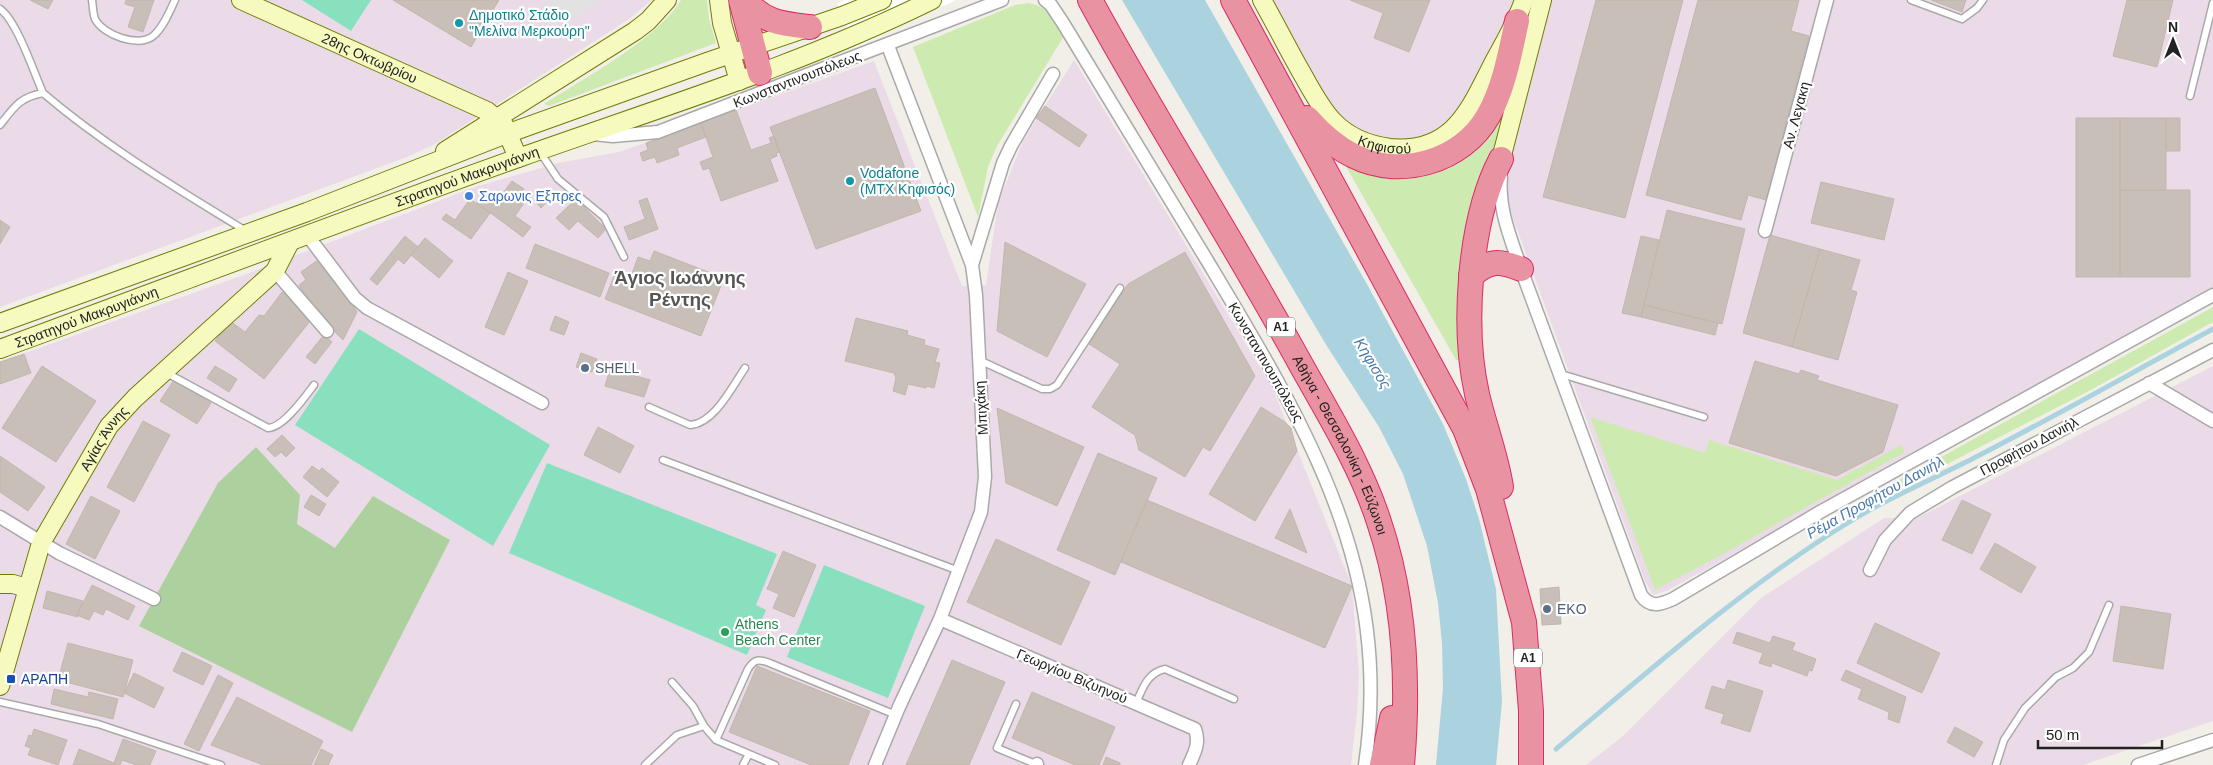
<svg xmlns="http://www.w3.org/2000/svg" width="2213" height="765" font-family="Helvetica,sans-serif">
	<rect width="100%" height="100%" fill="#f2efe9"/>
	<path fill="#ebdbe8" d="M0 0H652L629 19 435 144 407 157 0 307Z
		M1268 0H1517L1491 59 1447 127 1414 142 1368 138 1336 117Z
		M1549 0H2213V288L1882 469 1714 565 1666 591 1653 595 1645 581 1506 199V190L1522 104Z
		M1074 60 1272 387 1352 586 1359 674 1357 713 1351 765H0V362L249 273 478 186 558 163 619 152 874 61 962 286 986 285 998 203 1023 141Z
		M2213 366V721L2083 765H1586L1622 737 1761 598 1884 518H1917Z"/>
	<path fill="#cdebb0" d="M681 0H707L709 19 716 43 549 106 544 104C583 79 659 38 681 0Z
		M1029 3C1050 8 1053 18 1064 36L997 146 988 167 978 217 913 47 1015 5Z
		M1499 116 1502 117V121L1461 360H1456L1344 163Z
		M2213 307V322L2089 391 1858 510 1854 505Z
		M1590 417 1705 453 1709 440 1837 480 1901 445 1905 452 1712 560 1655 590Z"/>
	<path fill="#add19e" d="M256 447 300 495 297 524 335 548 373 496 450 540 352 732 139 626 218 483Z"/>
	<path fill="#88e0be" d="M302 0H371L351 31Z
		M359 329 550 445 493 546 295 425Z
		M547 463 777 554 756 605 766 610 747 655 509 553Z
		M824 565 925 606 888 698 787 657Z"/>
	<path fill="#e2e2e2" d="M541 0H599L572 19Z"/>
	<path fill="#aad3df" d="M1122 0H1205L1368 286 1443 424 1466 479 1479 519 1496 589 1502 702 1496 765H1436L1443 688 1442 643 1438 603 1427 546 1403 474 1379 427 1325 343Z"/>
	<path fill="#fff" d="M845 0H956L855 48 837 3Z"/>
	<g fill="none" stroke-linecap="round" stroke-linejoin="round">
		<path stroke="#aad3df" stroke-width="5" d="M1556 749C1648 672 1739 591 1841 527 1883 500 1929 481 1974 458 2054 417 2133 372 2213 329"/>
	</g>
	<path fill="#c7bfb8" stroke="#c4b6ab" d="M30 0H53L48 9Z
		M126 0H154L143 32 128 27 135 7 125 4Z
		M393 0H499L471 47Z
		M1350 0H1430L1409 52 1374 38 1383 13Z
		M1596 0H1683L1625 218 1543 197Z
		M1698 0H1799L1791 31 1809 36 1766 200 1748 195 1741 220 1646 195Z
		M1931 0H1966L1962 12Z
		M2127 0H2173L2157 67 2113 56Z
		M875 88 921 211 816 249 770 127Z
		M1045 106 1087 135 1079 147 1036 118Z
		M736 110 751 150 771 143 769 138 774 136 780 152 776 153 777 156 770 159 778 181 721 201 709 168 703 170 700 162 713 157 701 123Z
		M2076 118H2120V277H2076Z
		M2120 118H2166V190H2120Z
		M2166 118H2180V151H2166Z
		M701 123 706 137 677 148 679 155 657 163 655 157 643 161 640 153 648 150 646 143Z
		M512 181 524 189 517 198 524 203 515 216 531 227 523 237 477 203 482 195 495 204Z
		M1821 182 1894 199 1884 240 1811 223Z
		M2120 190H2190V277H2120Z
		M541 193 548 201 541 208 534 200Z
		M647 198 658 229 629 240 624 227 645 219 639 201Z
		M470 199 490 213 471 239 442 219 446 214 455 220Z
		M576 199 606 229 598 238 578 221 569 230 556 218Z
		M1667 210 1745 229 1722 324 1644 305Z
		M0 220 10 227 0 244Z
		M1770 235 1820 249 1792 347 1743 333Z
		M405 236 418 247 404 264 398 259 377 285 370 279Z
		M1641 236 1659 240 1641 317 1622 313Z
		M425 238 453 261 439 278 411 255Z
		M1005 242 1086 284 1047 357 997 331Z
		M535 244 609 273 600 297 526 268Z
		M1820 249 1860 260 1851 290 1857 292 1838 360 1792 347Z
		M654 251 724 278 701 336 605 299 614 276 629 282 638 257 650 261Z
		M1185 252 1255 376 1210 451 1203 447 1185 477 1139 450 1135 435 1092 407 1120 364 1089 344 1128 284Z
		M318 260 327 267 357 312 343 340 319 316 322 315 313 302 310 303 299 285 306 280 301 272Z
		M508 272 528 281 504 335 485 327Z
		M282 292 314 316 264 379 215 341 230 321 245 332 259 315 264 316Z
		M1644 305 1718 323 1715 335 1641 317Z
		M555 316 569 322 564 335 550 330Z
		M856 318 908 331 907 335 925 340 924 345 939 349 935 362 940 363 934 388 927 386 926 388 908 384 905 395 893 391 896 378 894 373 845 361Z
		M324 335 332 342 315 364 306 357Z
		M581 353 597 359 592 372 576 367Z
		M24 354 31 373 0 384V362Z
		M1755 361 1799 374 1801 370 1819 376 1817 380 1898 405 1883 452 1836 476 1729 443Z
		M42 366 96 401 56 462 2 428Z
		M215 366 237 379 229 392 207 378Z
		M610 369 650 380 644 397 605 386Z
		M174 380 211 403 197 424 160 401Z
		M1261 407 1285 422 1291 428 1297 451 1255 521 1209 494Z
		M997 408 1084 447 1057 506 1006 483Z
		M143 421 170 435 134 502 107 487Z
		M598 427 634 446 620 473 584 455Z
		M282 435 295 448 286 457 281 452 275 457 267 449Z
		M1098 453 1157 478 1115 575 1057 550Z
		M0 456 45 487 28 511 0 492Z
		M312 466 319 471 322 468 339 482 327 497 303 477Z
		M311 495 326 504 319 516 304 507Z
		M91 496 120 511 95 559 66 544Z
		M1147 500 1352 586 1325 648 1121 562Z
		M1962 500 1991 514 1972 554 1942 540Z
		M1290 509 1307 553 1275 538Z
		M996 539 1090 582 1061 645 967 602Z
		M1995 543 2036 567 2021 593 1980 569Z
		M783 551 816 565 794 617 773 608 779 594 767 589Z
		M92 585 135 606 128 620 106 609 103 615 94 611 89 620 77 615Z
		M1559 587 1561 624 1542 625 1540 589Z
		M47 591 83 601 77 615 78 617 43 608Z
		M2121 606 2171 614 2163 669 2113 661Z
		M1875 623 1940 653 1922 693 1857 663Z
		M1737 632 1770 643 1773 636 1795 643 1792 650 1816 659 1812 671 1809 670 1807 676 1772 663 1771 667 1759 663 1763 653 1733 643Z
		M68 643 133 660 123 697 58 680Z
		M182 652 212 666 203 685 173 671Z
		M952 660 1005 682 969 765H906Z
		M757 666 870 711 848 765H811L729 732Z
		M1846 670 1906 697 1899 723 1888 719 1889 712 1858 699 1862 689 1841 680Z
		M134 673 164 688 154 708 124 693Z
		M218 675 233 683 199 751 184 744Z
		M1728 680 1763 691 1750 732 1721 723 1724 714 1705 708 1712 686 1725 690Z
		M54 689 88 697 89 692 118 699 113 719 51 704Z
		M1032 692 1115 727 1099 765H1075L1012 738Z
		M237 697 323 741 311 765H263L211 745Z
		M1955 727 1983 742 1974 757 1947 742Z
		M34 729 67 740 58 765 28 755 31 748 25 746 29 735 32 736Z
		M123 739 156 751 150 765H136L122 760 120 765H73L79 749 114 763Z
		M321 749 333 755 328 765H314Z
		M1106 757 1120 763V765H1103Z"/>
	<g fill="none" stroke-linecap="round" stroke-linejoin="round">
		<g stroke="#a9a9a9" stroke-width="9">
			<path id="lane" d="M92 0C93 6 93 14 95 19 103 35 139 48 153 36 163 28 170 11 175 0
				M1911 0 1962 19 1977 8 1983 0
				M0 9C17 21 34 73 43 93
				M2190 96 2213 3
				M0 125C14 107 20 97 43 93 105 146 176 188 246 231
				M540 152 558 179 604 217 624 257
				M979 360 1042 389H1050L1057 385 1120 288
				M165 372 268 428C283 428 305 397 314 385
				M1561 374 1704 417
				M649 407 690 425C714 424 732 387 745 368
				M663 460 959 571
				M672 682 693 706 704 726 716 740 775 765
				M0 702 98 724 221 765
				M1136 703C1143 688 1147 673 1165 669L1234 699
				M1016 704 997 748 1038 765
				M716 740 748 669C754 660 757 659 767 662L896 715
				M645 765 677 735 704 726
				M743 765 749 754
				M1996 765 2004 740 2025 708 2056 677 2073 668 2089 652 2109 605"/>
		</g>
		<g stroke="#a9a9a9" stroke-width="15">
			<path id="street" d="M1045 0 1051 5 1063 23C1111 102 1159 182 1208 262 1305 424 1394 568 1365 765
				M593 134 613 136 658 132 1002 0
				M1501 177C1498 209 1511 239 1521 269L1641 595C1650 608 1660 605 1673 599L1820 512 2213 295
				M1765 231 1827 0
				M308 236 355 298 367 308 542 403
				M972 265 1003 163 1011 146 1053 74
				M275 271 327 331
				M2149 383 2213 421
				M0 517 59 553 154 599
				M1870 570 1885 540 1910 513 1953 487 2213 350
				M940 619 1195 729C1200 743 1195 752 1189 765
				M875 765 899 707 940 619 981 512 985 477 976 295 972 265 888 46
				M1037 765V764
				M2138 765 2213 740"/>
		</g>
		<g stroke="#707d05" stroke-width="20">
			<g id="secondary">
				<path id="s1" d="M241 0 487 111 504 125 518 158"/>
				<path d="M719 0 722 23 739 81"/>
				<path id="s2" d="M1262 0C1275 23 1287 47 1300 70 1310 87 1319 106 1333 121 1348 137 1368 145 1390 148 1456 154 1471 105 1496 58 1507 38 1517 21 1524 0"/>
				<path d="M445 151 635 31 648 21 667 0"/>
				<path d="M1501 159 1542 0"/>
				<path d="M0 323 307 212 509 133 707 62 842 16 882 0"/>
				<path id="s3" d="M0 349C174 285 347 219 521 157 659 108 800 65 932 0"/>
				<path d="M0 584H13L27 588"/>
				<path id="s4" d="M0 686 41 543 109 426 135 398 275 271 290 242"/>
			</g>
		</g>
		<g stroke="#dc2a67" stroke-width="26">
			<g id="highway">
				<path d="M741 0 760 73"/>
				<path d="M745 0C764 23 783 24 810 27"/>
				<path id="s5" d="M1090 0C1157 123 1233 240 1300 363 1329 415 1361 466 1379 522 1405 599 1409 685 1402 765"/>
				<path d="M1233 0 1465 429 1488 489 1524 622 1531 711V765"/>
				<path d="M1307 118C1321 134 1335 147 1354 156 1400 179 1462 162 1488 116 1504 88 1510 53 1517 21"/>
				<path d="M1471 276C1489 260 1499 260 1521 269"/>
				<path d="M1501 487C1496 455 1484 425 1477 394 1462 327 1469 220 1501 159"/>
				<path d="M1382 765 1392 718"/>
			</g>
		</g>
		<use href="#lane" stroke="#fff" stroke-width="6"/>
		<use href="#street" stroke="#fff" stroke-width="12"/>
		<use href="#secondary" stroke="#f7fabf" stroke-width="18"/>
		<use href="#highway" stroke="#e892a2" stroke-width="24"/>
	</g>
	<g fill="#0f9aa8" stroke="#fff" stroke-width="2">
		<circle cx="459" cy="23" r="5"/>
		<circle cx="850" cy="181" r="5"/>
	</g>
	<circle fill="#3f7fe0" stroke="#fff" stroke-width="2" cx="469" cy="196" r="5"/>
	<g fill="#5c6f8a" stroke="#fff" stroke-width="2">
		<circle cx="585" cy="368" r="5"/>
		<circle cx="1547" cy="609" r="5"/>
	</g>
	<circle fill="#2e9e5b" stroke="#fff" stroke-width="2" cx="725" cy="632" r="5"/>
	<rect fill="#1a4fb4" stroke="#fff" stroke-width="2" x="6" y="674" width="10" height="10" rx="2.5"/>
	<g text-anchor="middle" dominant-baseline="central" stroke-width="4.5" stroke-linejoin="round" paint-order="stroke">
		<g fill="#fff" stroke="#646464" stroke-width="1">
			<rect x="1267" y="317.5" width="28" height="19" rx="4"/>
			<rect x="1514" y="648.5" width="28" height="19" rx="4"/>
		</g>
		<g font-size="12" font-weight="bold" fill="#222">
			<text x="1281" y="327">Α1</text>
			<text x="1528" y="658">Α1</text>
		</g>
		<g font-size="14" fill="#0d838f" stroke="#fff" text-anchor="start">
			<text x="469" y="15">Δημοτικό Στάδιο<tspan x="469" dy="16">"Μελίνα Μερκούρη"</tspan></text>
			<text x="860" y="173">Vodafone<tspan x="860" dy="16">(MTX Κηφισός)</tspan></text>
		</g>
		<g font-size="14" fill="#222" stroke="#fff">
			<text stroke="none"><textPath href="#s1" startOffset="141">28ης Οκτωβρίου</textPath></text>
			<text transform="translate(797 79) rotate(-21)">Κωνσταντινουπόλεως</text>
			<text transform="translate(1796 115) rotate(-75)">Αν. Λεγακη</text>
			<text stroke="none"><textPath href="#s2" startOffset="199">Κηφισού</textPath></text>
			<text stroke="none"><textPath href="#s3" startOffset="498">Στρατηγού Μακρυγιάννη</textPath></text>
			<text stroke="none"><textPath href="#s3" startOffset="92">Στρατηγού Μακρυγιάννη</textPath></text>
			<text transform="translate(1266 362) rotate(60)">Κωνσταντινουπόλεως</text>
			<text transform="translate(981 408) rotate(-94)">Μπιχάκη</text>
			<text stroke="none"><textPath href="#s4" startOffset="271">Αγίας Άννης</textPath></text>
			<text stroke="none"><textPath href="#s5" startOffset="511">Αθήνα - Θεσσαλονίκη - Εύζωνοι</textPath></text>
			<text transform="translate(2029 446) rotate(-28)">Προφήτου Δανιήλ</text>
			<text transform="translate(1072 676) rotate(23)">Γεωργίου Βιζυηνού</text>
		</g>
		<g font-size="14" fill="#366cbe" stroke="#fff" text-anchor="start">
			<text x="479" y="196">Σαρωνις Εξπρες</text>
		</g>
		<g font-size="14" fill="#4e5e75" stroke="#fff" text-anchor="start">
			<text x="595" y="368">SHELL</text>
			<text x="1557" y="609">EKO</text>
		</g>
		<g font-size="14" fill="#27864d" stroke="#fff" text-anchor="start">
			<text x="735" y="624">Athens<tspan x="735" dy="16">Beach Center</tspan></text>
		</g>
		<g font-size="14" fill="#164399" stroke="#fff" text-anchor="start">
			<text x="21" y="679">ΑΡΑΠΗ</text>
		</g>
		<g font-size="15" font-style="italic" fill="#4a7aab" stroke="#fff">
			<text transform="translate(1373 363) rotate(59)">Κηφισός</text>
			<text transform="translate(1875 497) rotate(-29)">Ρέμα Προφήτου Δανιήλ</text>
		</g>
		<g font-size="19" font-weight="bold" fill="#555" stroke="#fff">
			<text x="680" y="277">Άγιος Ιωάννης<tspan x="680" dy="22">Ρέντης</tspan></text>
		</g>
	</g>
	<g transform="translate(2173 40)" stroke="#ffffff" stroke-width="4" paint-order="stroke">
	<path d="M0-4L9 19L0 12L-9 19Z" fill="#222222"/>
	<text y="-8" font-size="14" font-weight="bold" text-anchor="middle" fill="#222222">N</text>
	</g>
	<path d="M2038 740v8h124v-8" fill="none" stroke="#222222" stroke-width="2.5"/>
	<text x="2046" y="740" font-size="15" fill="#222222" stroke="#ffffff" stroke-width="4" paint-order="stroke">50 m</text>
</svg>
